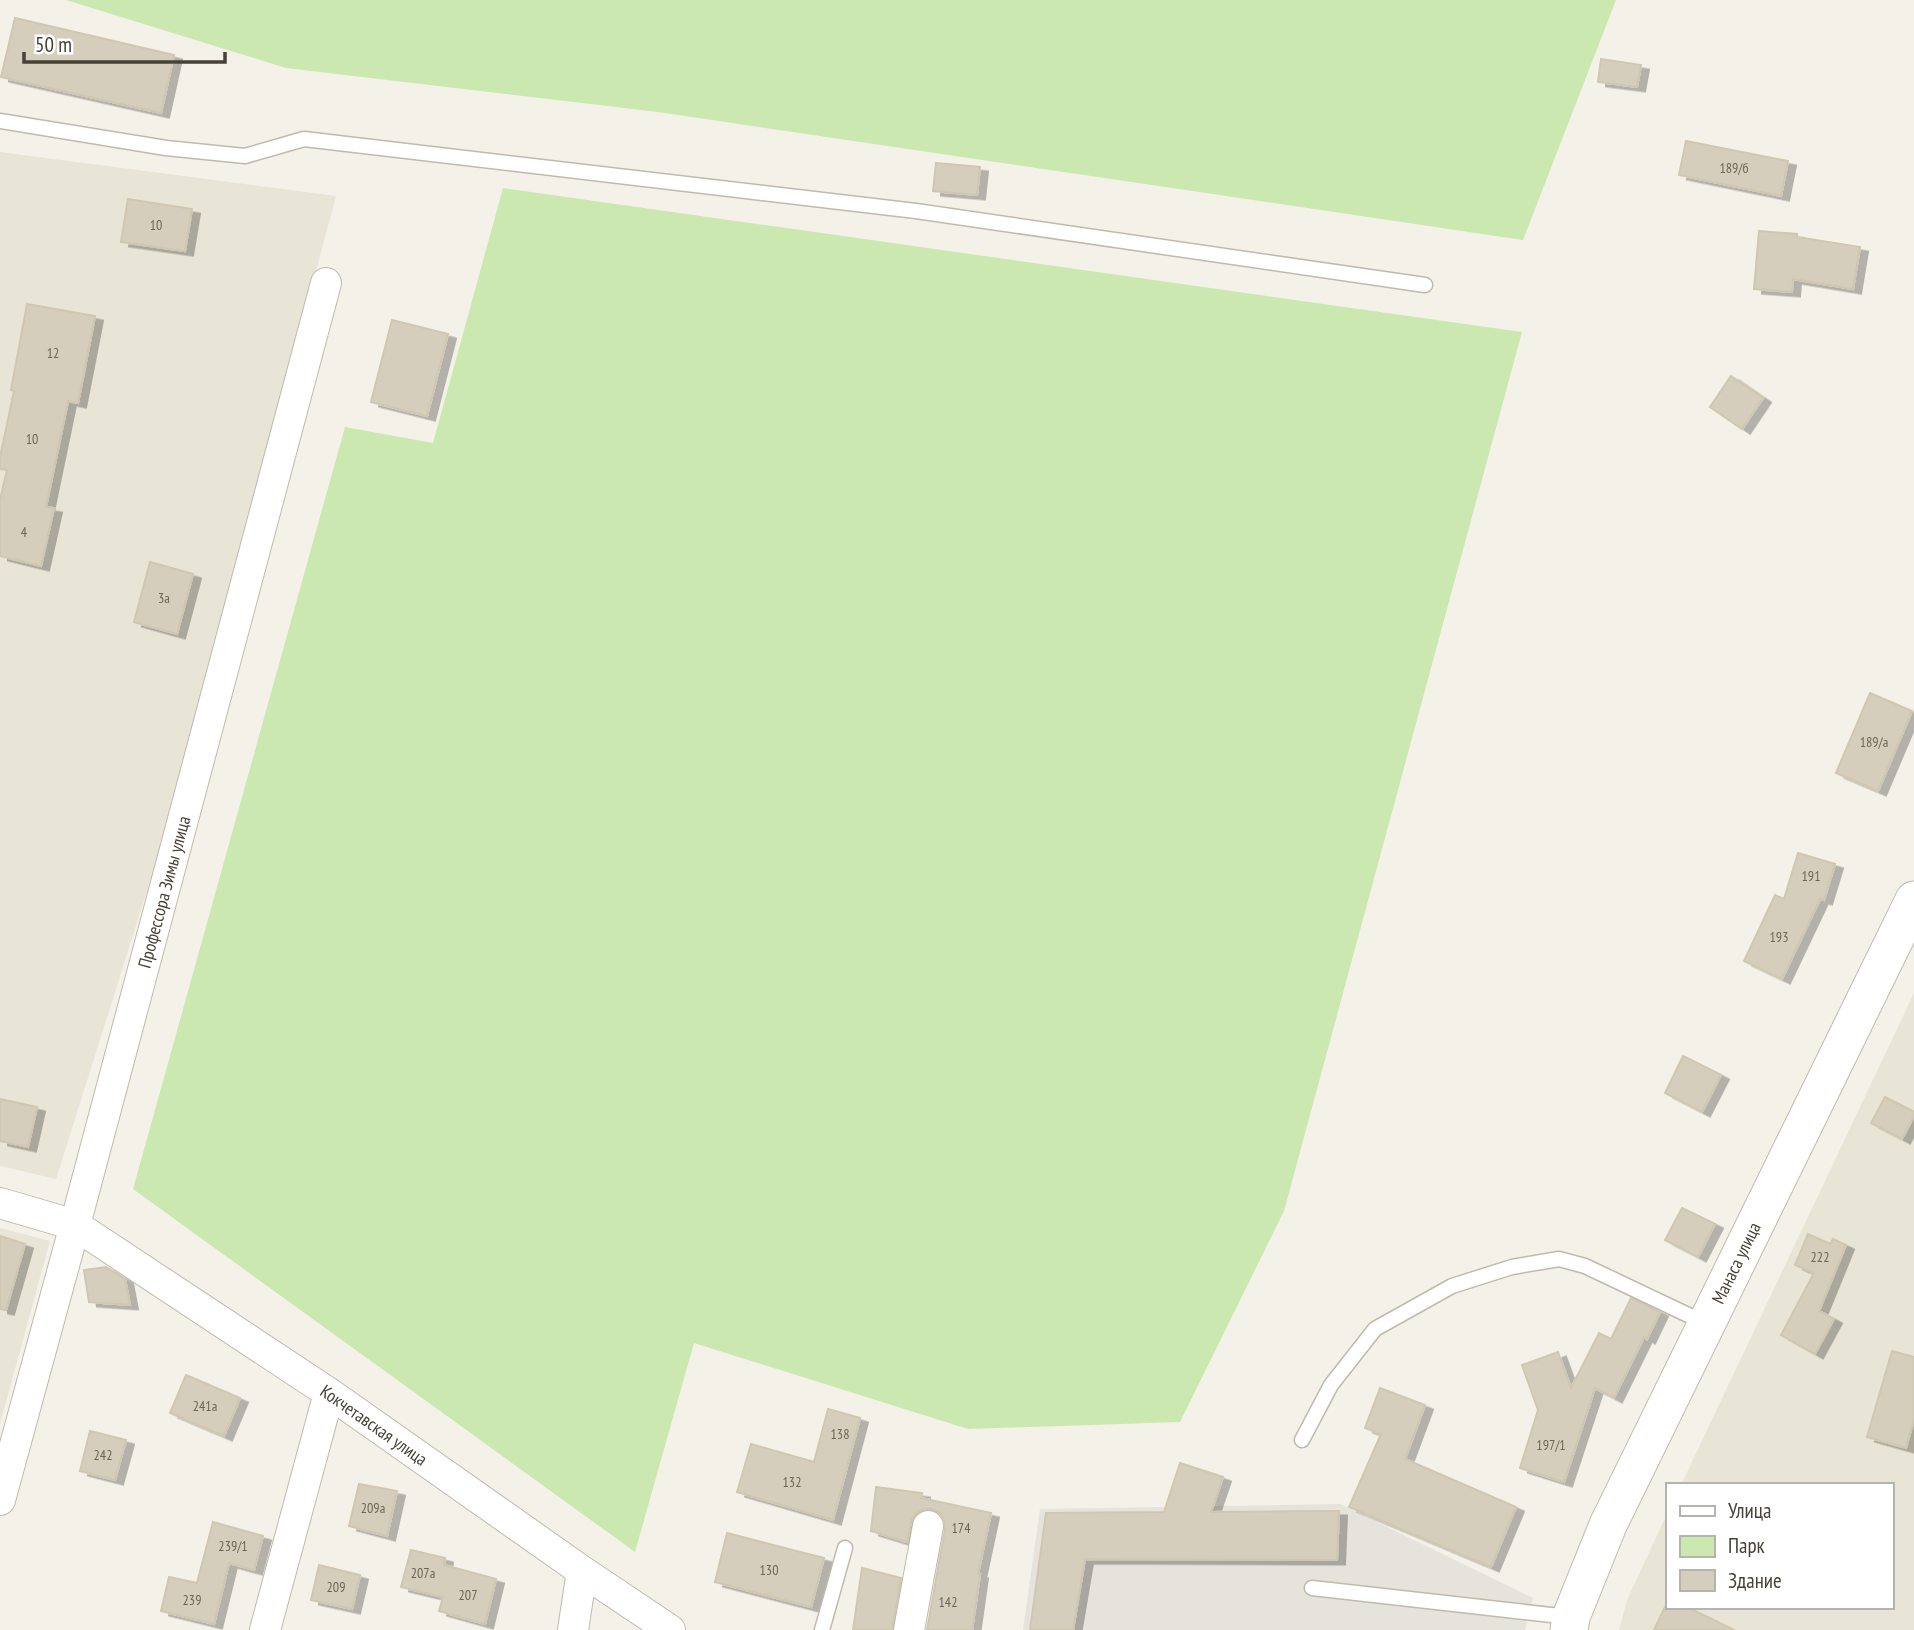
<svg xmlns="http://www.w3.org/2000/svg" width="1914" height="1630" font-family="'PT Sans Narrow',sans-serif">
	<defs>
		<filter id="shadow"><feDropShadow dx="8" dy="4.5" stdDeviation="0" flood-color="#0004"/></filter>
	</defs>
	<rect width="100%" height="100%" fill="#f4f1e8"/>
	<path fill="#e8e4d6" d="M0 152 336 196 170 818 56 1179 0 1166Z
		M1914 993V1630H1619L1627 1600 1667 1514V1607H1891V1485H1681Z
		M0 1228 50 1241 0 1424Z"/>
	<path fill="#e6e3dd" d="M1340 1504 1533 1598 1525 1630H1023L1040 1509Z"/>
	<path fill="#cbe8b1" d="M66 0H1616L1523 240 658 112 286 68Z
		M503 188 1522 332 1284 1211 1180 1422 968 1429 694 1343 635 1552 133 1189 345 427 433 443Z"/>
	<path fill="#d6cebd" stroke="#d0c7b1" stroke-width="2" filter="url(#shadow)" d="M15 18 174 55 161 113 1 77Z
		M1601 59 1641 65 1637 87 1598 82Z
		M1686 141 1788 161 1781 196 1679 175Z
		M936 163 980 167 977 195 933 191Z
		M128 199 192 209 185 251 121 242Z
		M1759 231 1797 234V237L1860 247 1853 289 1793 279 1792 292 1754 289Z
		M27 304 95 316 78 403 68 401 46 507 54 508 41 566 0 556V500L7 470 0 469V457L14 391 11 390Z
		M392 320 448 334 427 416 371 402Z
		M1731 376 1763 398 1742 429 1710 407Z
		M150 562 193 574 177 634 134 622Z
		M1870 693 1912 711 1878 791 1836 773Z
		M1798 853 1835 864 1824 900 1820 899 1782 979 1744 961 1775 895 1784 899Z
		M1683 1056 1721 1075 1702 1112 1665 1093Z
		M1885 1097 1914 1112V1116L1902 1139 1871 1123Z
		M0 1099 37 1107 28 1147 0 1141Z
		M1682 1208 1715 1224 1698 1257 1665 1240Z
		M1808 1234 1830 1244 1833 1239 1846 1245 1819 1311 1834 1319 1815 1354 1781 1335 1814 1273 1795 1265Z
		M0 1236 25 1244 6 1310 0 1309Z
		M106 1267 125 1279 130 1305 89 1302 84 1270Z
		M1631 1298 1660 1312 1647 1339 1644 1337 1614 1398 1595 1388 1564 1482 1520 1468 1538 1410 1522 1365 1558 1352 1571 1388 1599 1333 1611 1339Z
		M1892 1351 1914 1357V1419L1906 1448 1867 1437Z
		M186 1375 240 1398 224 1436 170 1413Z
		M1380 1388 1425 1405 1405 1459 1516 1507 1491 1567 1349 1507 1381 1434 1365 1428Z
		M828 1409 860 1418 833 1520 737 1492 751 1444 814 1462Z
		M90 1431 126 1440 115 1480 80 1471Z
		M1180 1463 1223 1477 1211 1512 1339 1511 1337 1560 1085 1559 1073 1630H1030L1046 1513 1164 1512Z
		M359 1484 397 1491 387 1536 349 1526Z
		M876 1487 922 1493 921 1498 991 1513 978 1574H980L972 1630H927L945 1529 944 1520 940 1513 932 1509 922 1510 914 1515 911 1522 907 1542 871 1531Z
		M213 1522 263 1536 254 1570 229 1563 214 1624 161 1611 169 1577 197 1583Z
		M727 1533 824 1558 811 1607 715 1582Z
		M411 1550 445 1558 444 1565 496 1579 485 1624 439 1611 443 1597 401 1587Z
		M319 1565 360 1575 352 1609 311 1600Z
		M862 1568 901 1578 892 1630H853Z
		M1665 1607H1687L1734 1630H1654Z"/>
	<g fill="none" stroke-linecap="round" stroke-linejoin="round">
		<g stroke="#c0baab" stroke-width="17">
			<path id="service" d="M0 121 166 148 245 156 304 139 916 211 1425 285
				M1302 1440 1331 1385 1375 1329 1452 1286 1512 1267 1559 1259 1585 1266 1705 1323
				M1312 1588 1569 1617
				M822 1630 845 1548"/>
		</g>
		<g stroke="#c0baab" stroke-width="32">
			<path id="minor" d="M0 1203 75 1225 329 1393 582 1571 670 1630
				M0 1500 75 1225 326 283
				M265 1630 329 1393
				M573 1630 582 1571
				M909 1630 928 1526"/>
		</g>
		<g stroke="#c0baab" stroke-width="39">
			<path id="tertiary" d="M1569 1630 1571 1617 1608 1525 1914 900"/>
		</g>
		<use href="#service" stroke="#fff" stroke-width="14"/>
		<use href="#minor" stroke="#fff" stroke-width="30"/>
		<use href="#tertiary" stroke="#fff" stroke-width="37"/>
	</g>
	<g text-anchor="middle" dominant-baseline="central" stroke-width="7" stroke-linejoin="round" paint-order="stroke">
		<g font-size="14" fill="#6b6558">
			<text x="1734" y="168">189/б</text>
			<text x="156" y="225">10</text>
			<text x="53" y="353">12</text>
			<text x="32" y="439">10</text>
			<text x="24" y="532">4</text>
			<text x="164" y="598">3а</text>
			<text x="1874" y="742">189/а</text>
			<text x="1811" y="876">191</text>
			<text x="1779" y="937">193</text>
			<text x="1820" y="1257">222</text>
			<text x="205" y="1406">241а</text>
			<text x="840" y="1434">138</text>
			<text x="1551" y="1445">197/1</text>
			<text x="103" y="1455">242</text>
			<text x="792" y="1482">132</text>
			<text x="373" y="1508">209а</text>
			<text x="961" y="1528">174</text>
			<text x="233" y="1546">239/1</text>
			<text x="769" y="1570">130</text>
			<text x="423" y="1573">207а</text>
			<text x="336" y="1587">209</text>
			<text x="468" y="1595">207</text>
			<text x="192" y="1600">239</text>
			<text x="948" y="1602">142</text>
		</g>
		<g font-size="18" fill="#474237" stroke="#fff">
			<text transform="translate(164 892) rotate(-75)">Профессора Зимы улица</text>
			<text transform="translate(1736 1263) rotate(-64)">Манаса улица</text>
			<text transform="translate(374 1425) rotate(35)">Кокчетавская улица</text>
		</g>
	</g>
	<rect x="1666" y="1483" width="228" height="126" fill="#ffffff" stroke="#b5b3af" stroke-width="2"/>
	<rect x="1680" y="1506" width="35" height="10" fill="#ffffff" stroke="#b5b3af" stroke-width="2"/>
	<text x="1728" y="1518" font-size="21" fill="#474237">Улица</text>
	<rect x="1680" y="1536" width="35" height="21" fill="#cbe8b1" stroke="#b5b3af" stroke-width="2"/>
	<text x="1728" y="1553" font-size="21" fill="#474237">Парк</text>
	<rect x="1680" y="1570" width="35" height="21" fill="#d6cebd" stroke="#b5b3af" stroke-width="2"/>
	<text x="1728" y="1588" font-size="21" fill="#474237">Здание</text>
	<path d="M24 52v10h201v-10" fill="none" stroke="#474237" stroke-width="3.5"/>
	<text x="35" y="52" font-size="21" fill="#474237" stroke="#ffffff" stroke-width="5" paint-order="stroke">50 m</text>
</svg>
